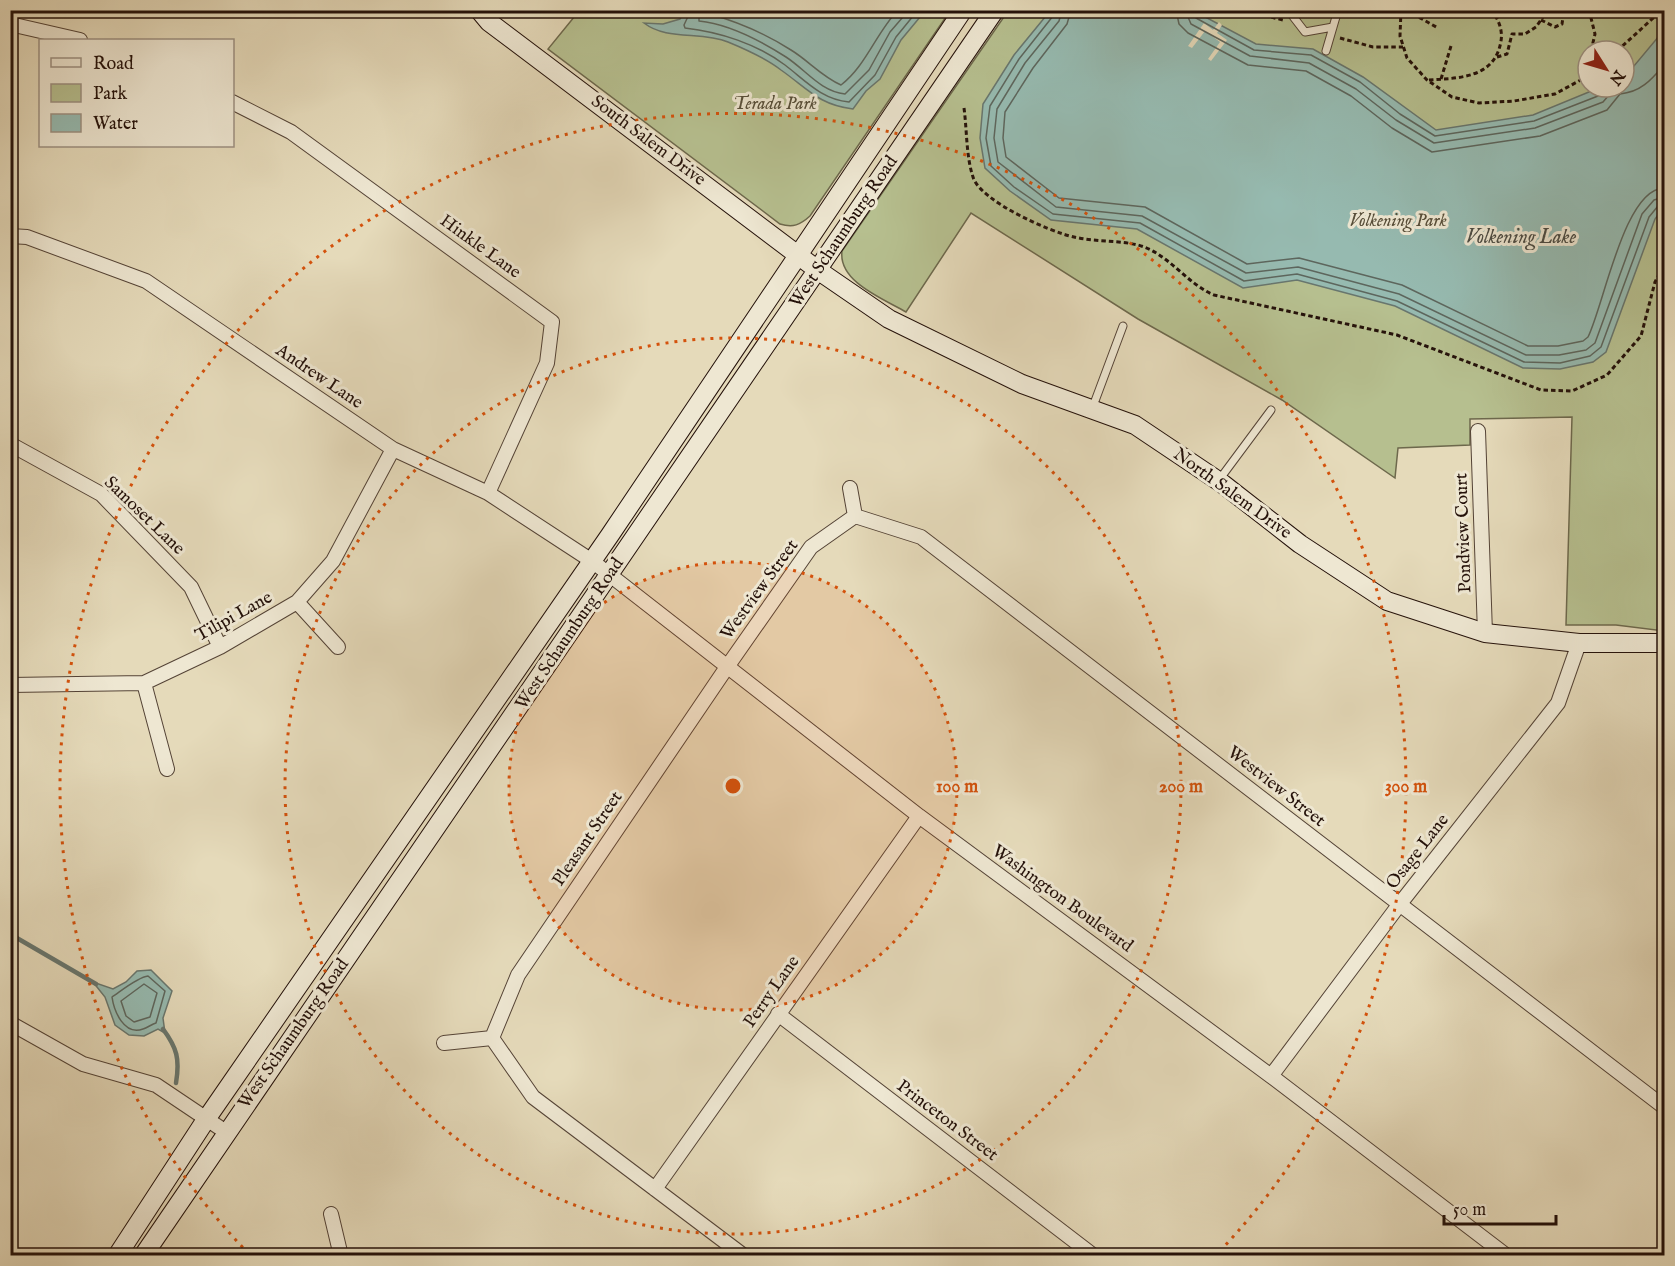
<svg xmlns="http://www.w3.org/2000/svg" width="1675" height="1266" font-family="'IM FELL English',serif">
	<rect width="100%" height="100%" fill="#e5daba"/>
	<filter id="stains"><feTurbulence type="fractalNoise" baseFrequency=".00333" numOctaves="4"/><feColorMatrix values="0 0 0 0 .2 0 0 0 0 .09 0 0 0 0 .02 0 0 0 .5 -.17"/></filter>
	<radialGradient id="worn" r=".72"><stop offset=".6" stop-color="#630" stop-opacity="0"/><stop offset="1" stop-color="#630" stop-opacity=".3"/></radialGradient>
	<path fill="#b6bf8f" stroke="#6d684c" stroke-width="1.5" fill-rule="evenodd" d="M579 11H950L810 216C800 225 793 228 780 224L548 49Z
		M1008 11H1664V631L1616 625H1566L1572 417 1470 419V445L1398 448 1395 478 1282 400 1138 319 971 213 906 312C884 299 838 282 842 251ZM1588 51H1624V87H1588Z"/>
	<path fill="#96bab0" stroke="#68766e" stroke-width="1.5" d="M685 11V10L925 11 901 40 880 79 866 91 853 109C819 105 808 89 781 70 767 59 745 49 728 42 701 31 667 41 644 23L663 24 680 19Z
		M1050 11H1194L1256 44 1313 49 1363 77 1436 130 1533 115 1601 87H1624V72L1634 66 1664 30V207L1655 219 1606 352 1593 362 1560 369 1523 368 1395 306 1297 280 1243 288 1137 229 1051 220 1010 191 985 168 980 138 983 104 1014 55Z
		M151 970 172 991 163 1018 165 1033 158 1029 144 1036 129 1035 115 1025 105 997 93 982 113 989 126 982 137 971Z"/>
	<path fill="#e5daba" d="M1219 22 1222 25 1217 33 1227 40 1211 61 1208 59 1220 42 1205 31 1192 48 1188 46 1204 23 1213 30Z"/>
	<g fill="none" stroke-linecap="round" stroke-linejoin="round">
		<path stroke="#5d665d" stroke-width="1.5" d="M691 10 684 25 685 28C720 32 757 44 785 65 806 81 821 99 849 102L875 75 896 37 918 10
			M699 10V21C729 24 761 41 786 57 806 70 820 91 845 94L869 70 890 32 909 10
			M708 10 710 14C738 22 766 34 791 50 809 61 821 76 841 85 866 66 876 33 898 10
			M1054 10 1053 16 1019 59 990 106 986 138 991 166 1014 187 1053 214 1140 223 1244 281 1297 274 1397 301 1524 362 1560 363 1590 356 1601 347 1649 217 1658 206 1664 204
			M1062 10 1059 21 1025 63 997 109 994 138 998 162 1056 207 1142 216 1246 273 1298 267 1399 294 1526 355H1559L1586 350 1595 343 1642 214 1654 200 1664 197
			M1071 10 1067 24 1033 68 1005 112 1003 138 1006 157 1059 198 1145 207 1247 264 1299 258 1402 285 1528 346H1558L1583 341 1588 337C1604 305 1624 189 1664 188
			M1176 10 1179 24 1188 33 1248 65 1306 71 1351 96 1392 128 1432 152 1540 136 1607 110 1620 94C1641 92 1651 80 1664 65
			M1185 10 1191 24 1250 56 1309 63 1356 89 1396 120 1434 143 1535 128 1603 102 1609 95 1611 87
			M1193 10 1196 18 1254 50 1311 55 1360 82 1400 114 1435 136 1534 121 1598 96 1603 87
			M148 976 165 991 156 1023C152 1024 147 1028 143 1029 124 1036 114 1011 112 997 121 991 138 977 148 976Z
			M144 984 157 993 150 1017 134 1022 126 1016 121 1001Z"/>
		<path stroke="#68766e" stroke-width="4.5" d="M10 934 96 984
			M163 1029C177 1048 180 1059 176 1083"/>
		<g stroke="#544336" stroke-width="9">
			<path id="lane" d="M1288 10 1305 32 1333 27
				M1326 51 1338 10
				M1092 409 1123 326
				M1219 480 1271 410"/>
		</g>
		<g stroke="#544336" stroke-width="16">
			<path id="street" d="M10 24 80 40
				M232 102 291 132 552 322 547 363 488 493
				M10 236 27 237 146 281 393 449 488 493 592 561 919 816 1271 1076 1507 1256
				M1478 431 1485 633
				M10 444 101 494 191 587 220 647
				M850 488 855 516 921 537 1664 1107
				M297 602 338 647
				M144 683 167 769
				M10 685 144 683 220 647 297 602 333 561 393 449
				M778 1014 1094 1256
				M10 1023 83 1064 156 1085 226 1132
				M492 1038 518 975 727 667 811 547 855 516
				M444 1043 492 1038 533 1097 744 1256
				M1271 1076 1399 905 1558 703 1579 643
				M655 1189 919 816
				M331 1214 341 1256"/>
		</g>
		<g stroke="#24110a" stroke-width="20">
			<path id="secondary" d="M479 10 489 22 819 271 889 319 1022 384 1135 425 1223 484 1300 544 1387 601 1485 633 1579 643H1664
				M117 1256 207 1118 610 535 963 10
				M143 1256 995 10"/>
		</g>
		<path stroke="#24110a" stroke-width="3" stroke-dasharray="4.5 3" stroke-linecap="butt" d="M1242 10 1283 20
			M1401 10 1400 36 1407 58 1427 80 1452 97 1479 103 1514 101 1555 94 1588 76
			M1406 10 1438 28
			M1589 10 1595 34 1591 51
			M1541 20 1555 27 1562 24 1564 11
			M1340 38 1373 47H1403
			M1617 51 1662 10
			M1588 56 1586 60 1588 66
			M1497 57 1507 54 1512 34H1525L1536 27 1548 10
			M1441 79 1451 46
			M1429 80C1460 78 1495 78 1501 41 1503 30 1498 18 1491 10
			M964 108C967 130 966 156 973 177 980 201 1050 232 1074 237 1095 242 1117 240 1138 245 1168 253 1187 284 1214 295L1397 335 1541 390 1572 391 1607 375 1641 336 1655 282 1664 266"/>
		<use href="#lane" stroke="#eee7d2" stroke-width="7"/>
		<use href="#street" stroke="#eee7d2" stroke-width="14"/>
		<use href="#secondary" stroke="#eee7d2" stroke-width="18"/>
	</g>
	<circle cx="733" cy="786" r="224" fill="#d4520c" fill-opacity=".12"/>
	<g fill="none" stroke="#d4520c" stroke-width="3" stroke-dasharray="3 6">
		<circle cx="733" cy="786" r="224"/>
		<circle cx="733" cy="786" r="448"/>
		<path d="M249 1254A673 673 0 1 1 1217 1254"/>
	</g>
	<g text-anchor="middle" dominant-baseline="central" stroke-width="6" stroke-linejoin="round" paint-order="stroke">
		<g font-size="18" font-style="italic" fill="#574e39" stroke="#eee7d2">
			<text x="775" y="104">Terada Park</text>
			<text x="1398" y="221">Volkening Park</text>
		</g>
		<g font-size="18" fill="#24110a" stroke="#eee7d2">
			<text transform="translate(648 141) rotate(37)">South Salem Drive</text>
			<text transform="translate(844 232) rotate(-56)">West Schaumburg Road</text>
			<text transform="translate(480 247) rotate(36)">Hinkle Lane</text>
			<text transform="translate(319 377) rotate(34)">Andrew Lane</text>
			<text transform="translate(1232 494) rotate(36)">North Salem Drive</text>
			<text transform="translate(144 516) rotate(44)">Samoset Lane</text>
			<text transform="translate(1464 533) rotate(-92)">Pondview Court</text>
			<text transform="translate(760 590) rotate(-54)">Westview Street</text>
			<text transform="translate(234 617) rotate(-29)">Tilipi Lane</text>
			<text transform="translate(570 634) rotate(-56)">West Schaumburg Road</text>
			<text transform="translate(1276 787) rotate(38)">Westview Street</text>
			<text transform="translate(588 839) rotate(-56)">Pleasant Street</text>
			<text transform="translate(1418 852) rotate(-52)">Osage Lane</text>
			<text transform="translate(1062 899) rotate(36)">Washington Boulevard</text>
			<text transform="translate(772 992) rotate(-55)">Perry Lane</text>
			<text transform="translate(294 1034) rotate(-55)">West Schaumburg Road</text>
			<text transform="translate(947 1121) rotate(37)">Princeton Street</text>
		</g>
		<g font-size="20" font-style="italic" fill="#4c4c44" stroke="#eee7d2">
			<text x="1521" y="237">Volkening Lake</text>
		</g>
	</g>
	<circle cx="733" cy="786" r="9" fill="#d4520c" stroke="#eee7d2" stroke-width="3"/>
	<g font-size="18" text-anchor="middle" font-weight="bold" fill="#d4520c" stroke="#eee7d2" stroke-width="6" stroke-linejoin="round" paint-order="stroke">
		<text x="957" y="792">100 m</text>
		<text x="1181" y="792">200 m</text>
		<text x="1406" y="792">300 m</text>
	</g>
	<rect width="1675" height="1266" fill="none" stroke="#e5daba" stroke-width="36"/>
	<rect x="12" y="12" width="1651" height="1242" fill="none" stroke="#24110a" stroke-width="3"/>
	<rect x="18" y="18" width="1639" height="1230" fill="none" stroke="#24110a" stroke-width="1.5"/>
	<rect x="39" y="39" width="195" height="108" fill="#eee7d2" stroke="#9d9182" stroke-width="1.5"/>
	<rect x="51" y="58" width="30" height="9" fill="#eee7d2" stroke="#9d9182" stroke-width="1.5"/>
	<text x="93" y="69" font-size="18" fill="#24110a">Road</text>
	<rect x="51" y="84" width="30" height="18" fill="#b6bf8f" stroke="#9d9182" stroke-width="1.5"/>
	<text x="93" y="99" font-size="18" fill="#24110a">Park</text>
	<rect x="51" y="114" width="30" height="18" fill="#96bab0" stroke="#9d9182" stroke-width="1.5"/>
	<text x="93" y="129" font-size="18" fill="#24110a">Water</text>
	<g transform="translate(1606 69) rotate(127)"><circle r="28" fill="#eee7d2" stroke="#9d9182" stroke-width="1.5"/>
	<path d="M0-4.5L10 22L0 15L-10 22Z" fill="#8f2418"/>
	<text y="-9" font-size="16" font-weight="bold" text-anchor="middle" fill="#24110a">N</text>
	</g>
	<path d="M1444 1215v9h112v-9" fill="none" stroke="#24110a" stroke-width="3"/>
	<text x="1453" y="1215" font-size="18" fill="#24110a" stroke="#eee7d2" stroke-width="4.5" paint-order="stroke">50 m</text>
	<rect width="100%" height="100%" filter="url(#stains)"/>
	<rect width="100%" height="100%" fill="url(#worn)"/>
</svg>
